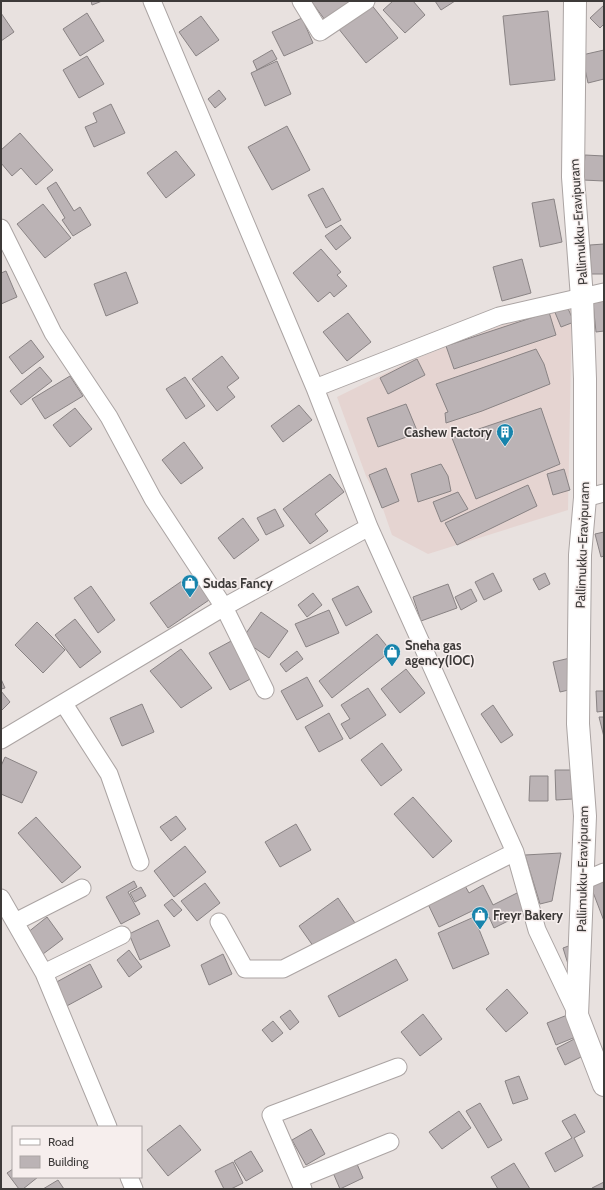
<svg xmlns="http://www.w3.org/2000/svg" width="605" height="1190" font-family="Cabin,sans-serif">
	<rect width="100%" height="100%" fill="#e8e1df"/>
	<path fill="#e5d4d1" d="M572 303 568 510 428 554 392 535 382 506 366 476 337 397 410 361 530 314Z"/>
	<path fill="#bbb3b5" stroke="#898384" d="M91 1H102L92 5Z
		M311 1H350L325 20Z
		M393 1H413L425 15 405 33 383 10Z
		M435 1H455L441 10Z
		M370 3 398 38 366 63 338 28Z
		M604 5V24L600 28 590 18Z
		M548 11 555 80 510 85 503 16Z
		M1 13 14 32 1 41Z
		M87 13 104 41 80 56 63 29Z
		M201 16 219 40 196 56 179 32Z
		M302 18 313 43 284 56 272 32Z
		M272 50 277 59 257 70 253 61Z
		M604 50V79L588 83 582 55Z
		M87 56 104 84 79 98 63 70Z
		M277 61 291 94 265 106 251 73Z
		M219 90 226 99 215 108 208 99Z
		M111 104 125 133 94 147 85 127 97 122 93 113Z
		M287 126 310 170 272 190 248 147Z
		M20 133 53 170 36 185 21 168 12 176 1 163V150Z
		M176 151 195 175 166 198 147 173Z
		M585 155 604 156V181L583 180Z
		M56 182 74 211 80 207 91 225 73 236 62 220 65 218 47 188Z
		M323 188 341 220 326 228 308 195Z
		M554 199 562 242 540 247 532 203Z
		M43 204 71 238 45 258 17 224Z
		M341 225 351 238 336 250 325 236Z
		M604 244V274H591L590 245Z
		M321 249 341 272 337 275 347 286 334 297 330 292 318 302 293 273Z
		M522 259 531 293 502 301 493 267Z
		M6 271 17 297 1 304V273Z
		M126 272 138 303 106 316 94 284Z
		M604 301V331L596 332 593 303Z
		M566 304 574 322 561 327 554 310Z
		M549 312 556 335 454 369 446 346Z
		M348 313 371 342 347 361 323 332Z
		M31 340 44 357 22 374 9 357Z
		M536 349 544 364 550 384 482 411 446 423 445 413 448 412 436 384Z
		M222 356 239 378 227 387 235 397 217 411 192 379Z
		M417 359 425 375 388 394 380 378Z
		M40 367 52 381 21 405 10 391Z
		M70 376 83 396 45 419 32 399Z
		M185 377 205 406 186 419 166 389Z
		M406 404 418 433 378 447 367 418Z
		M299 405 312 420 283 442 271 426Z
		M75 408 92 429 70 447 53 425Z
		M541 408 560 464 476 499 452 438Z
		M184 442 203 468 181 484 162 460Z
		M441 464 448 476 451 491 418 502 411 474Z
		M386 468 399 501 382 508 369 475Z
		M564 469 570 490 553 495 547 474Z
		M330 474 344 492 315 514 328 531 310 544 283 509Z
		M528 485 537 506 457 545 445 523Z
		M458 492 468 509 441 522 433 502Z
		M275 509 284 526 266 535 257 518Z
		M243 518 259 540 234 559 218 538Z
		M604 532V556L601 557 595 534Z
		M195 572 212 598 168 628 150 603Z
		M493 573 502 591 484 600 475 582Z
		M545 573 550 584 539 590 533 579Z
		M448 584 457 608 421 621 413 597Z
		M91 586 115 620 98 633 74 598Z
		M358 586 372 612 346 626 332 599Z
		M471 589 477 601 461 610 455 597Z
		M313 593 322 605 307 617 298 605Z
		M329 610 339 633 306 647 295 624Z
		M261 612 288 631 269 658 242 639Z
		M75 619 101 652 80 668 55 635Z
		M37 622 65 650 43 673 15 645Z
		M377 634 391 651 332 698 319 681Z
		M233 640 254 677 230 690 209 653Z
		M181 649 212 688 181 708 150 671Z
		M297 651 303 659 286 672 280 664Z
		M570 658 577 688 560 692 553 662Z
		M406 669 425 693 400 713 381 689Z
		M307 677 323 706 297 720 281 691Z
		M1 679 5 688 1 689Z
		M368 688 386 715 350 739 341 724 350 719 341 705Z
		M1 691 10 702 1 711Z
		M596 691H604V711L597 712Z
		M142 704 154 732 122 746 110 718Z
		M493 705 513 735 501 743 481 714Z
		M329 713 343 739 319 752 305 727Z
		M599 717H604V737Z
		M382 743 402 770 381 786 361 760Z
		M5 757 37 772 22 803 1 794V766Z
		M555 770H573V799L556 800Z
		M530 776H548V801H529Z
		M413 797 452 841 433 858 394 814Z
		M176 816 186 829 171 841 160 827Z
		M36 817 81 867 62 883 18 833Z
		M296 824 311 850 280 867 265 842Z
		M185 846 206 872 174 897 154 871Z
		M561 853 552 901 540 904 525 855Z
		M134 881 137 887 128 892 140 914 121 924 106 897Z
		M604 881V921L591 887Z
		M205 883 220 903 197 921 181 901Z
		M464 884 469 893 483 885 493 905 517 893 526 912 494 928 489 917 480 922 474 910 439 927 427 902Z
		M141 887 146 896 135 902 130 893Z
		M338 898 355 923 316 950 299 926Z
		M172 899 182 910 174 917 164 905Z
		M47 917 63 939 43 954 27 933Z
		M474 917 489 954 453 969 438 933Z
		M158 920 170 946 140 960 129 934Z
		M574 944 568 964 563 948Z
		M129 950 142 967 129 977 117 960Z
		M223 954 232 974 209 985 201 965Z
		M396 959 408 980 339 1017 328 996Z
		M90 964 102 987 63 1008 51 985Z
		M507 989 528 1013 506 1032 486 1009Z
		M290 1010 299 1022 290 1030 280 1017Z
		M575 1012 583 1034 556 1045 547 1023Z
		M423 1014 442 1039 420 1056 401 1032Z
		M273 1021 283 1033 272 1042 262 1030Z
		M580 1036 589 1053 565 1065 557 1048Z
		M519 1076 528 1099 513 1104 505 1081Z
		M480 1103 502 1140 488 1148 466 1111Z
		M459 1111 471 1128 442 1149 429 1132Z
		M575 1114 585 1132 574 1138 583 1156 555 1172 545 1153 572 1138 562 1121Z
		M180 1125 201 1150 168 1176 147 1150Z
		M311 1129 325 1154 306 1165 292 1140Z
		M251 1151 263 1171 246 1181 234 1161Z
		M354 1157 363 1178 340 1189 331 1168Z
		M233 1162 243 1183 231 1189H224L215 1171Z
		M514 1163 530 1189H498L491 1177Z
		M13 1169V1177H38L23 1189H19L7 1173Z
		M58 1180 64 1189H43Z
		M604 1182V1189H592V1188Z"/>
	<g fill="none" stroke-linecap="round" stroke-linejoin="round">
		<g stroke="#aba4a3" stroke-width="19">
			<path id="street" d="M152 1 315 388 369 527 515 852 537 930 577 1014
				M301 1 320 32 366 1
				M1 228 53 333 109 417 153 499 224 607 265 690
				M315 388 499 316 604 292
				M585 498 604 493
				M64 704 109 774 140 862
				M1 740 224 607 369 527
				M583 881 604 872
				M1 898 44 973 108 1127
				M15 922 82 888
				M219 922 245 969H283L515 852
				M44 973 122 935
				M129 1177 134 1189
				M299 1179 390 1142
				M303 1189 271 1115 398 1067"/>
		</g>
		<g stroke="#aba4a3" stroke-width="24">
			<path id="secondary" d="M575 1 573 177 582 298 585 379V498L580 555 578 724 585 816 577 1015 604 1085"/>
		</g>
		<use href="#street" stroke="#fff" stroke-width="17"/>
		<use href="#secondary" stroke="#fff" stroke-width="22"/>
	</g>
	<defs>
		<g id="building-pin" transform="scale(0.9)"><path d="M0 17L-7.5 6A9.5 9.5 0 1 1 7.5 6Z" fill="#1784ac" stroke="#f6eeed"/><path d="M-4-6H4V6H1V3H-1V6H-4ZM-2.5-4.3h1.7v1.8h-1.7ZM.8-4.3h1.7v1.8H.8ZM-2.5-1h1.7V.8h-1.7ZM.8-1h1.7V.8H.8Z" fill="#fff"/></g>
		<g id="shop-pin" transform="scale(0.9)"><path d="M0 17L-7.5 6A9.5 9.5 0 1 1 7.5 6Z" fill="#1784ac" stroke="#f6eeed"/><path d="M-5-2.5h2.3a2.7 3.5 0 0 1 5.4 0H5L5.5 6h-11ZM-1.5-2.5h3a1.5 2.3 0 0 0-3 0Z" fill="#fff"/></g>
	</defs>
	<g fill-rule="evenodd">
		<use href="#building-pin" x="505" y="432"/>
		<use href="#shop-pin" x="190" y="583"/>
		<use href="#shop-pin" x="392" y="652"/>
		<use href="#shop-pin" x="480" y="915"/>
	</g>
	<g text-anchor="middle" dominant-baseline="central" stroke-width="3" stroke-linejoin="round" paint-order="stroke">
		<g font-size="13" fill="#3d3a39" stroke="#f6eeed">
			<text transform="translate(578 222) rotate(-94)">Pallimukku-Eravipuram</text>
			<text transform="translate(582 545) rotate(-88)">Pallimukku-Eravipuram</text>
			<text transform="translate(582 869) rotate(-89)">Pallimukku-Eravipuram</text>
		</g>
		<g font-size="13" font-weight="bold" fill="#3d3a39" stroke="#f6eeed" text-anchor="start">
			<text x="492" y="432" text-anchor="end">Cashew Factory</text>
			<text x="203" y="583">Sudas Fancy</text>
			<text x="405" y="645">Sneha gas<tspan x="405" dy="15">agency(IOC)</tspan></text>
			<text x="493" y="915">Freyr Bakery</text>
		</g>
	</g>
	<rect width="605" height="1190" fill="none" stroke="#3d3a39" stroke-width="4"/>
	<rect x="12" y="1126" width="130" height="52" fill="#f6eeed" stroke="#aca6a5"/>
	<rect x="20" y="1139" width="20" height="6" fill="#ffffff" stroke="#aca6a5"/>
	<text x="48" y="1146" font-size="12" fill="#3d3a39">Road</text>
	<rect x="20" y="1156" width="20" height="12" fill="#bbb3b5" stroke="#aca6a5"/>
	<text x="48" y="1166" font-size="12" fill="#3d3a39">Building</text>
</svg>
